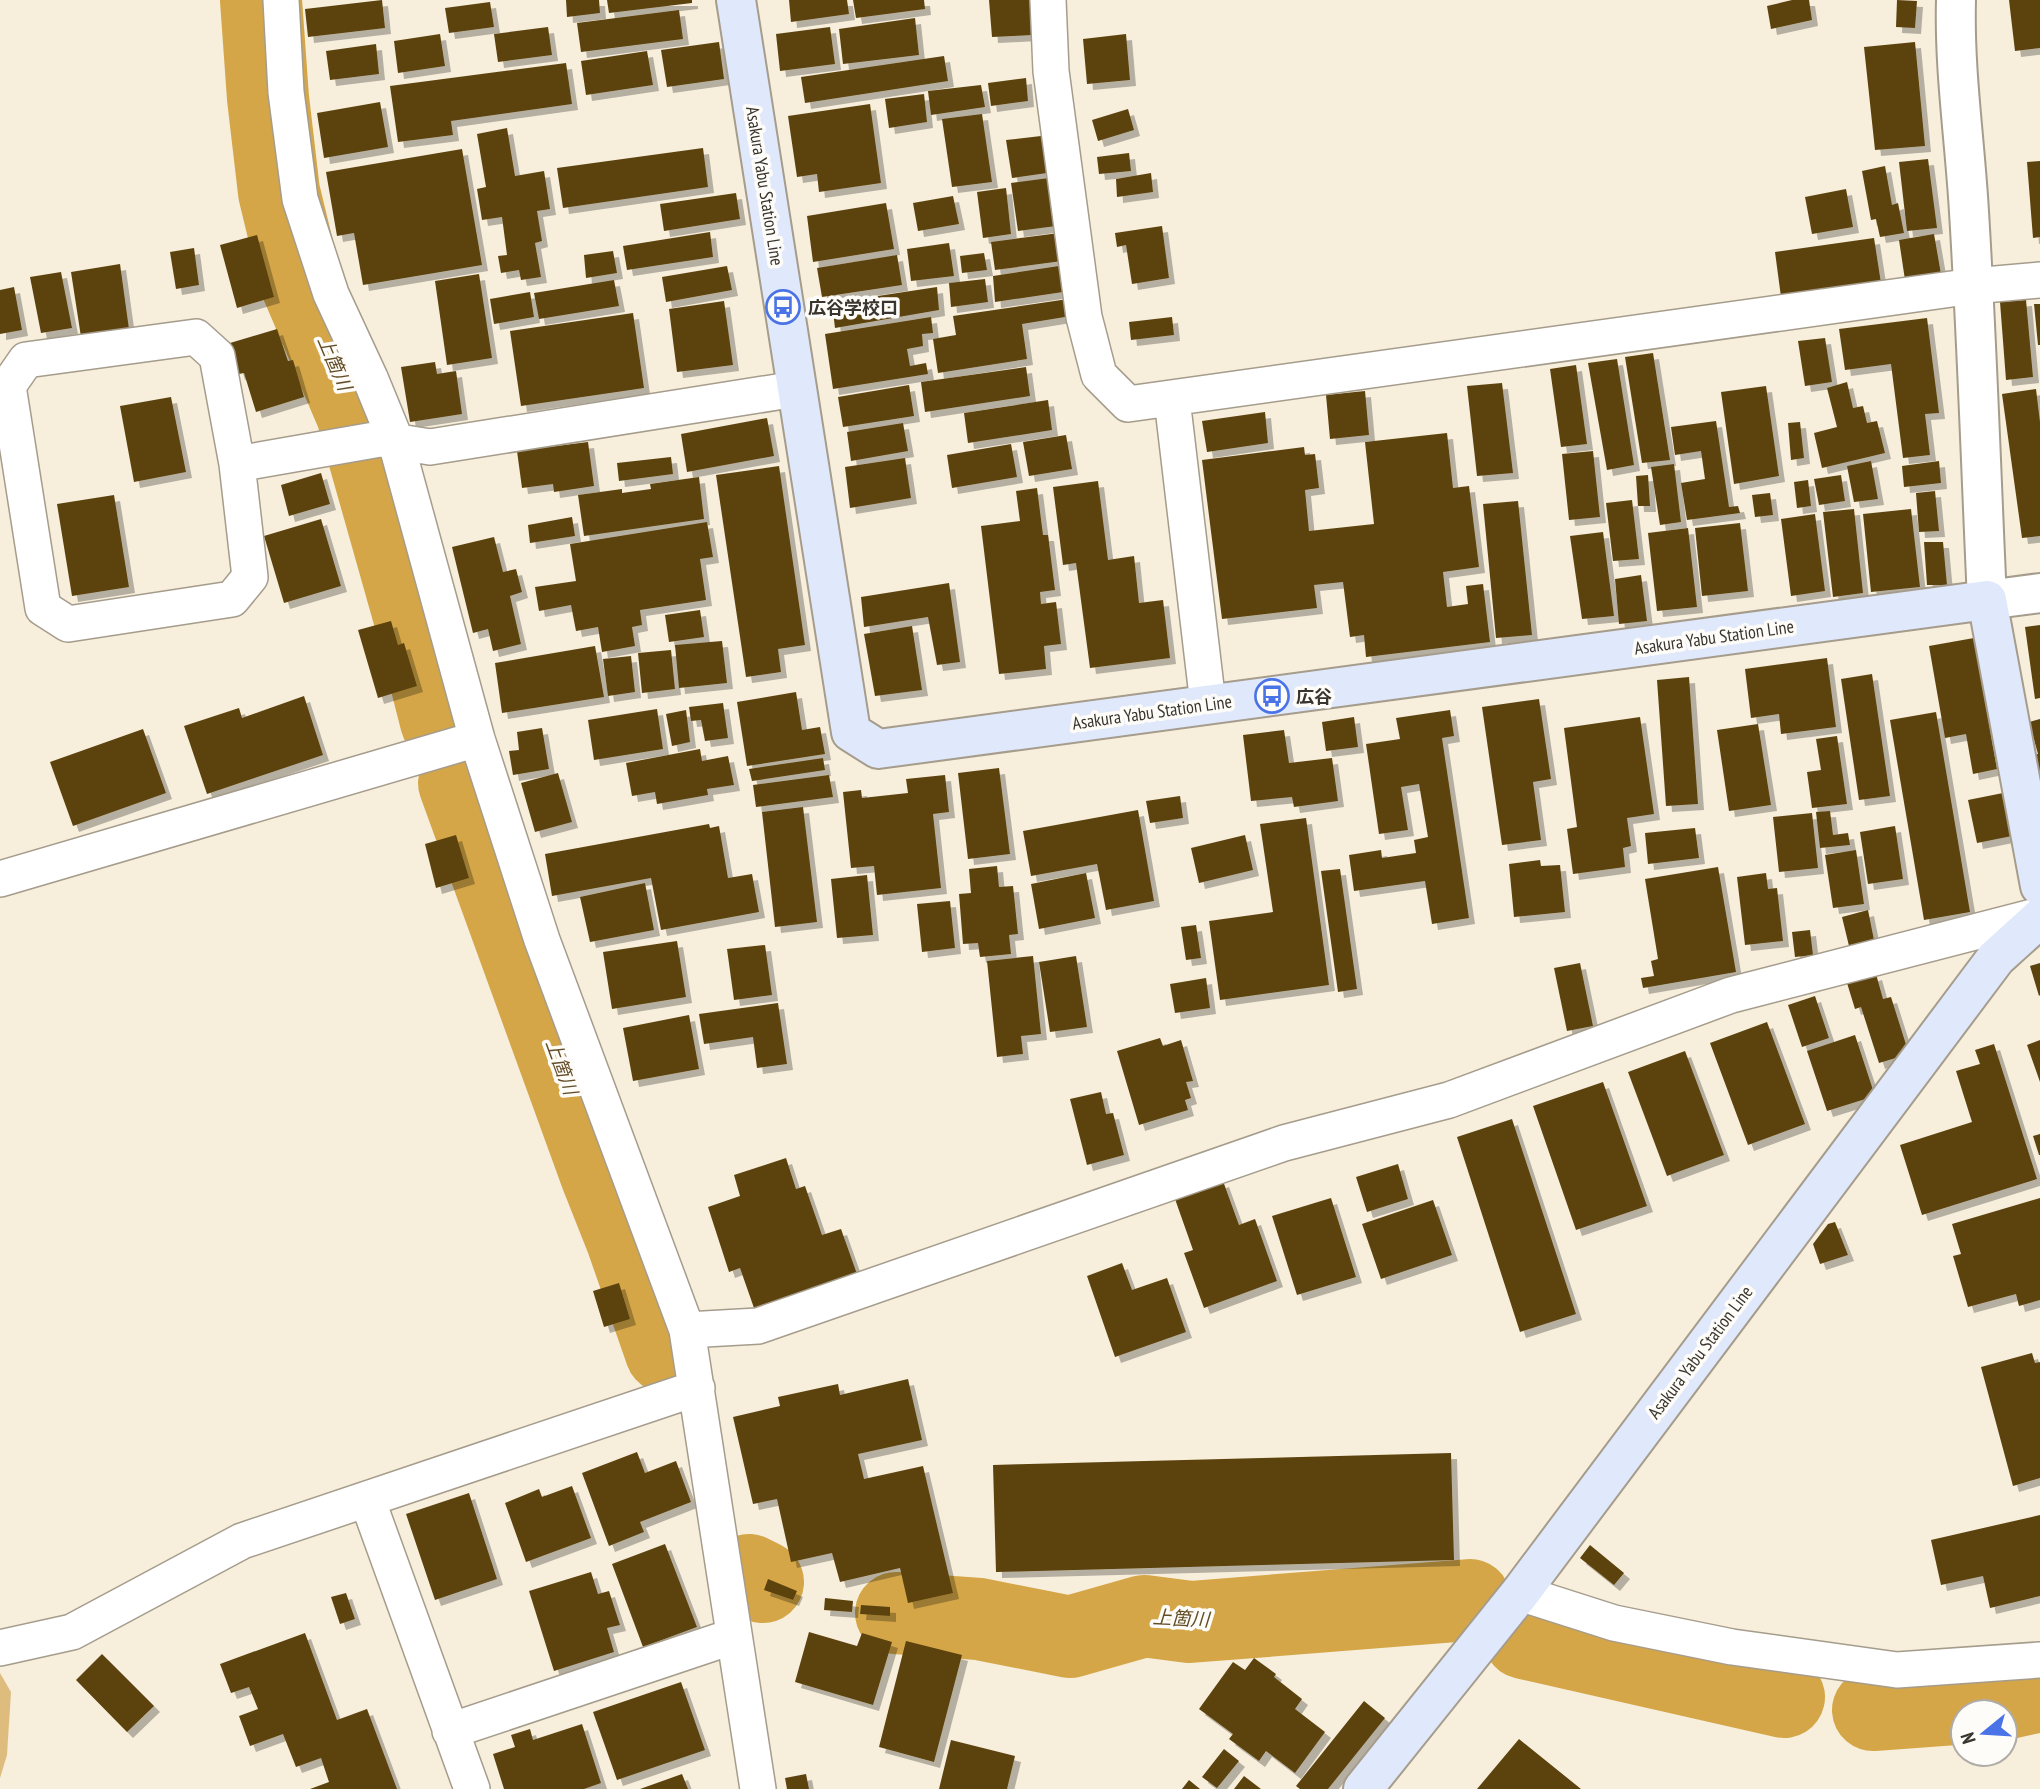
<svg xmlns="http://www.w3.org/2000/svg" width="2040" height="1789" font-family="'PT Sans Narrow','Noto Sans JP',sans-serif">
	<defs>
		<filter id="shadow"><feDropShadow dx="6" dy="6" stdDeviation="0" flood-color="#0004"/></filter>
	</defs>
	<rect width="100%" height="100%" fill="#f7eedc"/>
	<path fill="#debc7d" d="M0 1673 11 1692 7 1755 0 1778Z"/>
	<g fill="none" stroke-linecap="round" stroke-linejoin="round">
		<path stroke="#d4a647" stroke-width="82" d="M261 0 268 98 279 192 301 283 357 414 415 619 441 721
			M459 783 602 1177 627 1240 666 1352
			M749 1575 763 1582
			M896 1613 979 1619 1070 1637 1144 1616 1190 1622 1470 1600
			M1524 1638 1784 1697
			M1873 1710 1995 1701 2040 1691"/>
	</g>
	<path fill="#5c430f" filter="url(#shadow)" d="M382 0 385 28 308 37 305 9Z
		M566 0H599L600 13 567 17Z
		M607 0H692V3L609 13Z
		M789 0H847L849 14 791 22Z
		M853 0H924L925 9 856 18Z
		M989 0H1030L1032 35 992 37Z
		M1792 0H1809L1812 20 1771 29 1767 6Z
		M1897 0 1917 1 1915 28 1896 27Z
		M2009 0H2040V48L2015 51Z
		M490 2 494 27 449 33 445 8Z
		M679 10 683 39 581 52 577 23Z
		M915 18 919 55 843 64 839 29Z
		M548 27 552 55 498 62 494 34Z
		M830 27 835 64 780 71 776 34Z
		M440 34 445 66 398 73 394 41Z
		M1126 34 1130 80 1087 84 1083 39Z
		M719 42 724 79 667 87 661 50Z
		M1915 42 1925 146 1875 150 1864 47Z
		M376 44 379 74 330 80 326 51Z
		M647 51 653 85 586 95 581 61Z
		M944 56 948 81 805 103 801 77Z
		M566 63 572 104 451 121 453 135 398 142 390 86Z
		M1026 78 1028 101 991 106 988 83Z
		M981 85 985 107 931 115 928 91Z
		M924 94 927 122 889 128 885 99Z
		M380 102 388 147 324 158 317 113Z
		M870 104 881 183 819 192 817 174 797 177 788 116Z
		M1128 109 1134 130 1098 141 1092 120Z
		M982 114 992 182 952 187 942 119Z
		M507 128 515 176 544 171 550 209 537 211 542 241 535 243 541 277 521 280 519 270 501 273 498 256 507 255 502 217 482 220 477 189 486 187 477 134Z
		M1041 136 1047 173 1012 178 1006 140Z
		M703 148 708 187 563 208 557 168Z
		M462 149 482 265 363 285 354 233 337 236 326 172Z
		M1129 153 1131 171 1099 174 1097 157Z
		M1928 159 1937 228 1907 231 1899 162Z
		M2040 161V237L2033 238 2027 162Z
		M1885 166 1892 205 1898 203 1904 233 1880 237 1876 219 1871 220 1862 171Z
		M1151 173 1153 192 1117 197 1116 179Z
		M1049 178 1056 226 1018 231 1011 183Z
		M1006 188 1011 234 983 238 977 192Z
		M1846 189 1853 227 1812 234 1805 197Z
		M736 193 740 219 664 231 660 204Z
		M953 196 959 224 918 231 913 203Z
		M886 203 894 249 813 262 807 216Z
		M1162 226 1169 278 1132 284 1126 245 1117 247 1115 233Z
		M710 232 713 257 627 270 623 246Z
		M1059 233 1062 261 995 270 991 242Z
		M1934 234 1941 274 1905 280 1899 240Z
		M257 235 274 297 237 308 220 245Z
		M1874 238 1881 283 1781 297 1775 252Z
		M949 243 954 276 911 281 907 249Z
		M194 248 199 285 176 289 170 252Z
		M613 251 617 273 586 278 584 255Z
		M984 253 987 270 962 273 960 256Z
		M897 255 902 285 822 297 817 268Z
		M120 264 129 329 81 337 71 272Z
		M727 266 732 290 666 302 662 277Z
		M1059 266 1063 292 995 302 993 276Z
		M61 272 72 328 41 333 30 277Z
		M479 274 492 358 447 365 435 281Z
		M985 279 988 302 951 307 949 283Z
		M614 280 619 306 539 319 534 293Z
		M14 287 22 330 0 334V290Z
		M937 287 939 310 835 328 832 303Z
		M530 292 534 317 494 324 490 299Z
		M1068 299 1071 316 1022 324 1027 359 938 373 933 339 956 335 953 316Z
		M2026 300 2033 377 2006 380 2000 302Z
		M724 301 733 365 677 372 669 309Z
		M2034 304H2040V345H2038Z
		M633 313 644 388 521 406 510 331Z
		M931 317 933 333 922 334 923 346 907 349 910 366 926 363 928 374 833 389 825 334Z
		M1172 317 1174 335 1131 340 1129 322Z
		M1927 318 1939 413 1925 414 1930 455 1903 458 1891 364 1845 370 1839 329Z
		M277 329 288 361 293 360 304 397 256 412 244 373 239 374 230 343Z
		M1825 338 1832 382 1805 386 1798 341Z
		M1653 353 1670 460 1642 463 1625 357Z
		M1617 359 1634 465 1607 470 1588 363Z
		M435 362 437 374 456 371 462 414 410 422 401 367Z
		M1576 365 1587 444 1561 447 1550 369Z
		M1026 367 1030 396 925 412 921 382Z
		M1847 382 1853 408 1863 406 1867 423 1877 421 1885 453 1822 468 1814 433 1837 427 1827 388Z
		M1502 383 1513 473 1477 476 1467 386Z
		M909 385 914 416 843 427 838 397Z
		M1766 386 1779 476 1734 484 1721 392Z
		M2036 389 2040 422V536L2022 538 2002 394Z
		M1365 391 1369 435 1330 439 1326 395Z
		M171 397 186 472 134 482 120 406Z
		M1048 400 1052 430 968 443 964 413Z
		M1265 412 1268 443 1207 452 1202 421Z
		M767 418 774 456 687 472 681 434Z
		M1716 421 1729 507 1738 506 1740 513 1687 520 1681 483 1705 479 1701 451 1675 455 1671 427Z
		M1800 422 1804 458 1791 460 1788 423Z
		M903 423 908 451 851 461 847 432Z
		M1447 433 1453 488 1469 486 1479 567 1443 572 1447 607 1468 604 1466 586 1483 584 1490 642 1366 657 1364 635 1350 637 1343 582 1314 585 1317 608 1222 619 1202 460 1304 447 1305 455 1315 454 1319 488 1305 490 1309 531 1374 524 1365 442Z
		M1066 435 1072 469 1029 476 1023 442Z
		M588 442 594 486 554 492 553 484 522 488 517 451Z
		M1011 444 1017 477 952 488 947 455Z
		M1593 451 1600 517 1569 520 1562 454Z
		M671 457 673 474 619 481 617 463Z
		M905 458 911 498 850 508 845 467Z
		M1871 461 1878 499 1854 502 1847 466Z
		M1939 461 1941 483 1904 487 1902 466Z
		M1674 464 1681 522 1660 525 1651 467Z
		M779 466 805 645 778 649 781 672 746 677 716 475Z
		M321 473 330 504 289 516 281 485Z
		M1648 475 1650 506H1638L1636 476Z
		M1841 475 1845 501 1819 505 1814 479Z
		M699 477 704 519 584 536 578 495 622 489V493L651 489 650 484Z
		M1808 480 1811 506 1797 508 1794 482Z
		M1098 481 1108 560 1134 556 1139 603 1163 600 1170 658 1090 668 1076 563 1063 565 1053 487Z
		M1037 488 1043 535H1048L1055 590 1040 592 1041 604 1056 602 1061 644 1044 646 1046 669 999 674 981 526 1020 521 1016 491Z
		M1935 491 1939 531 1919 532 1916 493Z
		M1770 493 1773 515 1755 517 1752 495Z
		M114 495 129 587 72 596 57 504Z
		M1632 500 1639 559 1613 561 1606 503Z
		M1518 501 1532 635 1496 638 1483 504Z
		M1854 509 1863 593 1833 597 1823 512Z
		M1911 509 1920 587 1871 592 1863 514Z
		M1815 514 1825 591 1791 596 1781 519Z
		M572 517 575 536 530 543 528 525Z
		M321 519 341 586 284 603 264 536Z
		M707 522 713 557 700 559 706 600 640 610 642 625 632 627 635 646 602 652 598 627 576 631 571 605 539 611 535 587 576 581 570 544Z
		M1740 523 1748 591 1702 596 1695 528Z
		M1688 528 1697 607 1657 611 1648 533Z
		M1603 532 1614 616 1582 619 1570 536Z
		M494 537 503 572 516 569 522 592 510 596 521 644 493 651 488 629 473 633 452 547Z
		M1924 542H1943L1947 585H1927Z
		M1641 575 1647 621 1619 624 1615 579Z
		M949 583 960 662 937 665 928 617 864 627 861 597Z
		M700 610 704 637 669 642 665 615Z
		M391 621 398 645 404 643 417 686 378 698 358 630Z
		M2040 625V698L2035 699 2025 627Z
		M912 626 922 690 875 696 864 634Z
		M1974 638 1997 769 1973 774 1966 734 1945 738 1929 646Z
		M722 641 727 683 679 688 675 645Z
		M595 646 604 697 502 713 495 663Z
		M671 650 675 689 642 693 638 653Z
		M631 656 635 692 608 696 603 659Z
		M1827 658 1836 727 1781 734 1779 714 1751 718 1745 669Z
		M1872 674 1890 796 1859 800 1841 679Z
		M1689 677 1698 804 1666 806 1657 680Z
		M796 692 802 730 820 727 825 754 747 766 737 702Z
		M304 696 323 755 207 794 184 726 239 708 242 718Z
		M1539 699 1551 779 1533 782 1541 840 1502 845 1482 707Z
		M723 703 728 738 705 741 701 720 691 721 689 707Z
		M657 709 663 749 594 760 588 720Z
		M686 710 690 742 672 746 666 714Z
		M1450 710 1454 736 1442 738 1469 918 1432 924 1425 881 1354 891 1349 855 1381 850 1382 858 1416 853 1414 840 1428 837 1419 784 1401 787 1408 830 1379 834 1366 744 1400 739 1396 718Z
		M1936 712 1970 912 1924 920 1890 720Z
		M1354 717 1358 747 1326 751 1322 722Z
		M1640 717 1654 814 1627 818 1631 846 1623 848 1625 867 1573 874 1567 829 1577 827 1564 728Z
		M2040 719V785L2029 756 2038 754 2029 722Z
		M1758 724 1771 805 1729 811 1717 730Z
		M542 728 549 769 513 775 509 751 519 750 517 732Z
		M143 729 166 793 73 826 50 762Z
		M1284 730 1289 763 1332 758 1338 801 1294 807 1292 797 1251 801 1243 735Z
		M1837 736 1847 804 1812 808 1807 772 1821 770 1816 739Z
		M700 749 702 761 728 756 734 785 707 789 708 795 657 804 655 792 632 796 626 763Z
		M823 758 825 770 752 781 749 769Z
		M999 768 1010 854 968 859 958 773Z
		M558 773 572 822 535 832 521 783Z
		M829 775 833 797 756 807 753 785Z
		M945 775 949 812 933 814 941 888 877 895 874 866 851 868 843 792 861 790 862 798 908 793 906 779Z
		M2003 793 2012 836 1977 843 1968 800Z
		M1180 796 1183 818 1150 823 1146 801Z
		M803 807 817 922 775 927 762 812Z
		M1138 810 1154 901 1106 910 1097 864 1031 876 1023 831Z
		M1830 811 1833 835 1848 833 1850 845 1820 848 1816 812Z
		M1812 813 1818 868 1779 872 1773 817Z
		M1306 818 1329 985 1220 1000 1209 921 1273 912 1260 824Z
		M709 824 710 828 719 826 728 878 752 874 759 912 661 930 651 878 552 896 545 854Z
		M1895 826 1903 879 1868 884 1860 832Z
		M1695 828 1699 858 1648 864 1645 833Z
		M456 835 469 878 436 888 425 844Z
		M1245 835 1253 870 1199 883 1191 848Z
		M1856 850 1864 904 1833 908 1825 855Z
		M1540 860 1541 866 1560 865 1565 912 1514 917 1509 864Z
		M997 866 999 887 1013 886 1018 934 1009 935 1011 954 980 957 978 943 963 944 959 894 971 893 969 869Z
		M1718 867 1736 972 1643 988 1641 978 1654 976 1651 961 1658 959 1645 879Z
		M1340 869 1357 989 1338 992 1321 871Z
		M1086 873 1095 918 1039 929 1031 884Z
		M1766 873 1768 889 1777 888 1783 941 1745 945 1737 877Z
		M867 875 873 935 837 938 831 879Z
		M645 883 654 930 590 942 580 897Z
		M950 901 955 948 922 952 917 904Z
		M1868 910 1874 940 1849 946 1842 917Z
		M1196 925 1201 958 1186 960 1181 927Z
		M1810 930 1813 955 1795 957 1792 932Z
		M677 941 686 997 612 1009 603 952Z
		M765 945 772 995 734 1000 727 949Z
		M1033 956 1041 1034 1021 1036 1023 1054 997 1057 987 961Z
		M1076 956 1087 1027 1050 1032 1039 962Z
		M1580 963 1593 1026 1567 1031 1554 968Z
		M2040 963V995L2039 996 2030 966Z
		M1876 974 1883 999 1891 997 1909 1054 1879 1063 1861 1007 1855 1009 1847 983Z
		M1206 978 1210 1008 1175 1013 1170 984Z
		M1815 996 1829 1038 1802 1047 1788 1005Z
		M778 1003 787 1064 757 1068 753 1037 704 1044 699 1014Z
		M689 1015 699 1069 633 1081 623 1028Z
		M1767 1022 1805 1124 1748 1145 1710 1043Z
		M1855 1035 1875 1096 1827 1111 1807 1051Z
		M1160 1038 1163 1046 1181 1040 1193 1081 1186 1082 1191 1098 1185 1100 1188 1110 1139 1125 1117 1051Z
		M2040 1040V1082L2027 1045Z
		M1994 1044 2037 1179 1922 1215 1900 1145 1972 1122 1956 1071 1980 1064 1975 1050Z
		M1685 1051 1724 1155 1667 1176 1628 1072Z
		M1603 1082 1647 1206 1576 1230 1533 1106Z
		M1101 1092 1106 1114 1113 1113 1124 1155 1087 1165 1070 1099Z
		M1512 1119 1576 1314 1520 1332 1457 1137Z
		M2040 1134V1155H2039L2033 1136Z
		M786 1158 796 1189 805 1186 822 1235 841 1229 857 1274 754 1308 740 1268 729 1272 708 1207 740 1196 734 1175Z
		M1398 1164 1408 1199 1367 1212 1356 1177Z
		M1223 1181 1239 1225 1255 1219 1277 1281 1204 1308 1184 1253 1193 1250 1175 1199Z
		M1331 1198 1356 1277 1297 1295 1272 1216Z
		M2040 1198V1300L2019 1306 2016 1294 1968 1307 1953 1256 1961 1254 1952 1224Z
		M1433 1200 1452 1255 1381 1279 1362 1224Z
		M1835 1222 1848 1255 1820 1264 1813 1244 1828 1224Z
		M1122 1263 1132 1290 1167 1278 1186 1332 1115 1357 1087 1276Z
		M619 1283 630 1319 604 1327 593 1291Z
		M2032 1353 2035 1363 2040 1362V1478L2013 1486 1981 1367Z
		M908 1379 922 1440 858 1454 864 1479 923 1466 953 1593 908 1603 900 1568 840 1582 832 1553 791 1562 777 1499 753 1504 733 1417 780 1406 778 1397 838 1384 840 1395Z
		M637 1452 645 1473 676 1461 691 1502 640 1522 644 1532 609 1546 582 1473Z
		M1451 1453 1454 1560 996 1572 993 1465Z
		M572 1486 591 1538 526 1562 505 1503 539 1489 542 1497Z
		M469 1493 497 1579 435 1600 406 1514Z
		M2040 1515V1596L1990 1608 1983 1576 1941 1585 1931 1540Z
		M665 1544 697 1627 643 1647 612 1564Z
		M1590 1545 1624 1573 1614 1585 1580 1558Z
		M591 1572 598 1594 609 1591 620 1625 607 1628 614 1652 554 1671 529 1591Z
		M768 1579 797 1591 793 1600 764 1590Z
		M346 1593 355 1619 340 1624 331 1597Z
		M825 1598 853 1601 852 1612 824 1610Z
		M861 1605 890 1607V1616L860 1614Z
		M809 1632 857 1646 862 1633 892 1642 873 1705 795 1682Z
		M305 1633 337 1720 367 1709 397 1789H310L329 1782 321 1758 296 1767 283 1734 250 1746 239 1716 258 1709 249 1687 231 1693 220 1664Z
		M906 1641 962 1655 934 1762 879 1747Z
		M102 1654 154 1706 127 1732 76 1680Z
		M1254 1658 1276 1674 1274 1677 1302 1699 1295 1709 1325 1732 1295 1773 1266 1751 1259 1761 1229 1739 1233 1734 1199 1709 1233 1662 1245 1670Z
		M681 1682 705 1750 617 1780 593 1712Z
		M1364 1701 1385 1718 1328 1789H1300L1296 1786Z
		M582 1724 601 1783 584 1789H504L493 1754 515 1747 511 1735 530 1729 533 1740Z
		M1519 1739 1581 1789H1477Z
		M951 1740 1015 1756 1007 1789H939Z
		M1224 1749 1239 1761 1217 1788 1202 1777Z
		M682 1774 688 1789H640Z
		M806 1774 809 1789H787L785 1778Z
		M1244 1776 1261 1789H1234Z
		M1189 1780 1200 1789H1182Z"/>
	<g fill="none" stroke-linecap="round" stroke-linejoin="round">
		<g stroke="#a59c8c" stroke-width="38">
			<path id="minor" d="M281 0 286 92 300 199 331 294 370 378 395 439 477 739 542 940 687 1330 758 1789
				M1048 0 1051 71 1084 317 1099 375 1128 404 1973 286 2040 280
				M1172 399 1208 704
				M237 464 217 356 196 337 26 360 8 386 43 608 68 624 232 599 250 577 237 464 380 439 430 447 796 389
				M0 879 477 739
				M687 1330 758 1326 1284 1143 1449 1100 1731 995 2040 915
				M367 1499 472 1789
				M1520 1593 1614 1623 1732 1647 1897 1670 2040 1660
				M0 1648 72 1632 242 1541 697 1388
				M450 1731 734 1636"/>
		</g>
		<g stroke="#a59c8c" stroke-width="42">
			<path id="tertiary" d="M1956 0C1954 71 1965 141 1969 212 1977 341 1981 471 1987 600L2040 593"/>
		</g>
		<g stroke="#a59c8c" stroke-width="42">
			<path id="secondary" d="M736 0 851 732 878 749 1987 600 2040 886
				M1363 1789 1520 1593 1996 958 2040 918"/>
		</g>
		<use href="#minor" stroke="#fff" stroke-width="35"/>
		<use href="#tertiary" stroke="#fff" stroke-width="38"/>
		<use href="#secondary" stroke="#e0e8fb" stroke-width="38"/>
	</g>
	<defs>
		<g id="bus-ring" transform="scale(1.75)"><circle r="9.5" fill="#fefcf8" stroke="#4973e6" stroke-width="1.5"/><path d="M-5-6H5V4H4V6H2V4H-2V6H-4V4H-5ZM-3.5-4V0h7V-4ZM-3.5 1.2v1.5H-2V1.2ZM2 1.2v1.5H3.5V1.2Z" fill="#4973e6"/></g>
	</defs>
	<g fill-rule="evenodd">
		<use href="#bus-ring" x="783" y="307"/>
		<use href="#bus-ring" x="1272" y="696"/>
	</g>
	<g text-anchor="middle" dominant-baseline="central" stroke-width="7" stroke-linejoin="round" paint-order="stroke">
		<g font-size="18" fill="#39352e" stroke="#fefcf8">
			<text transform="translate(765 186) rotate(81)">Asakura Yabu Station Line</text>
			<text transform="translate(1714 637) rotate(-8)">Asakura Yabu Station Line</text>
			<text transform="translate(1152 712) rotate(-8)">Asakura Yabu Station Line</text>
			<text transform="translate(1700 1352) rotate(-53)">Asakura Yabu Station Line</text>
		</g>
		<g font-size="18" font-weight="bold" fill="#39352e" stroke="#fefcf8" text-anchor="start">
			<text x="808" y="307">広谷学校口</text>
			<text x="1296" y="696">広谷</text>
		</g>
		<g font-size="19" font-style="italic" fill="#624d27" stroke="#fefcf8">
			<text transform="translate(335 363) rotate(67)">上箇川</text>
			<text transform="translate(562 1067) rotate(70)">上箇川</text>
			<text transform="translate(1181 1618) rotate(3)">上箇川</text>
		</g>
	</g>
	<g transform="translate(1984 1733) rotate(252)"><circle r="33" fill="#fefcf8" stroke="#afaca7" stroke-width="2"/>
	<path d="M0-5L12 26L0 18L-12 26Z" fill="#4973e6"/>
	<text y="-10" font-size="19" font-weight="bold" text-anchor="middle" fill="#39352e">N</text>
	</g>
</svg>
